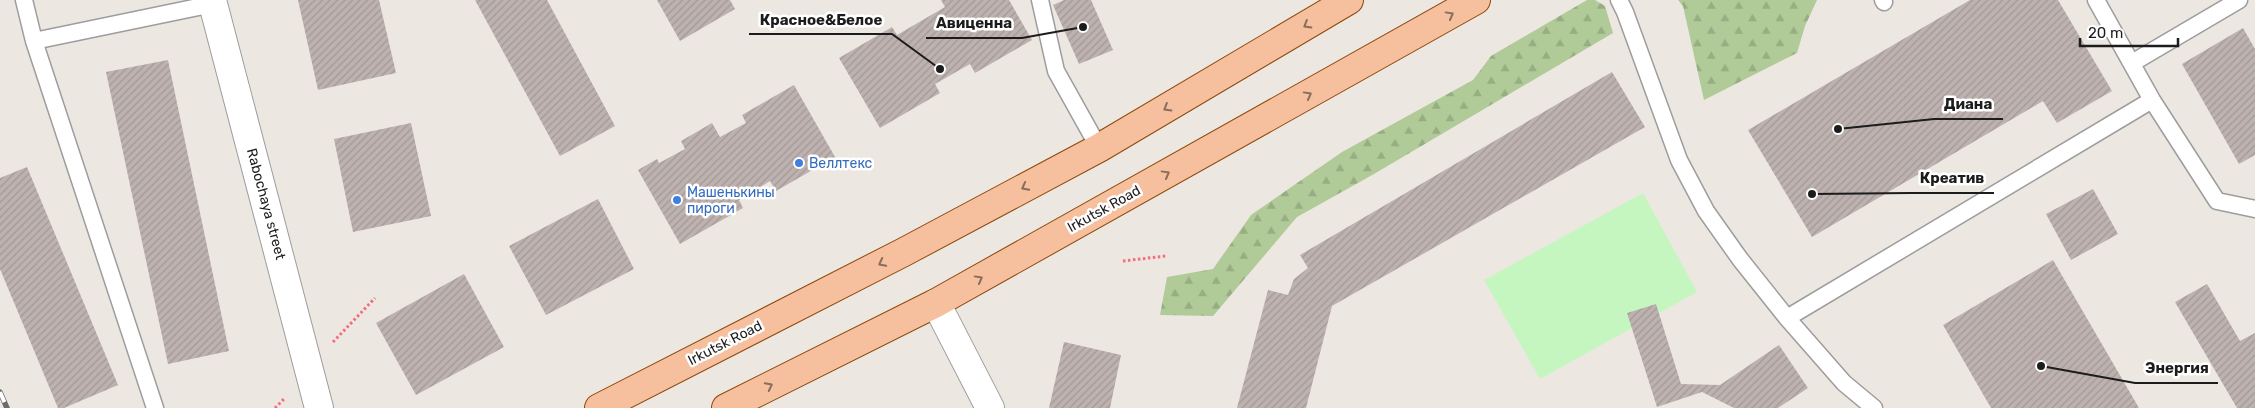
<svg xmlns="http://www.w3.org/2000/svg" width="2255" height="408" font-family="Rubik,sans-serif">
	<defs>
		<pattern id="forest-firs" width="22" height="20" patternUnits="userSpaceOnUse" patternTransform="scale(1.25)"><rect width="22" height="20" fill="#b0ca98"/><path d="M5 1l3.5 6h-7zM16 11l3.5 6h-7z" fill="#97ad82"/></pattern>
		<pattern id="building-hatch" width="6" height="6" patternUnits="userSpaceOnUse" patternTransform="scale(1.25)"><rect width="6" height="6" fill="#bdb2af"/><path d="M-1 1l2-2M0 6l6-6M5 7l2-2" fill="none" stroke="#a29896"/></pattern>
	</defs>
	<rect width="100%" height="100%" fill="#ede7e2"/>
	<path fill="url(#forest-firs)" d="M1587 0H1595L1605 6 1613 33 1374 174 1297 217 1213 316 1160 315 1167 277 1213 269 1251 215 1342 152 1473 80 1491 56Z
		M1678 0H1817L1805 26 1797 53 1704 100 1683 6Z"/>
	<path fill="#c6f6c0" d="M1643 193 1697 292 1540 379 1484 280Z"/>
	<path fill="url(#building-hatch)" d="M298 0H379L396 73 318 90Z
		M475 0H547L615 126 560 156Z
		M657 0H730L735 9 680 41Z
		M941 0H1009L1032 40 975 73 970 64 935 84 940 93 880 128 839 58 892 27 897 35 945 7Z
		M1064 0H1091L1113 50 1079 64 1053 5Z
		M1970 0H2058L2112 91 2057 123 2043 101 1812 237 1748 130Z
		M2243 28 2255 49V155L2239 164 2182 64Z
		M168 60 229 351 168 364 106 72Z
		M1612 72 1645 127 1332 306 1306 408H1237L1268 290 1288 295 1294 279 1308 268 1300 255Z
		M794 85 835 157 776 191 770 181 739 200 743 208 680 244 638 170 657 159 659 163 685 149 681 141 712 123 720 137 746 123 742 115Z
		M411 123 431 216 353 232 334 139Z
		M27 167 118 385 64 408H58L0 269V178Z
		M2093 189 2118 234 2071 260 2046 214Z
		M598 199 634 269 546 315 509 246Z
		M2053 260 2139 408H1991L1943 325Z
		M464 274 504 347 416 395 376 323Z
		M2207 284 2240 341 2255 333V408H2237L2175 302Z
		M1656 304 1681 384 1720 385 1779 345 1808 388 1778 408H1734L1702 392 1657 407 1627 313Z
		M1064 342 1121 355 1110 408H1049Z"/>
	<g fill="none" stroke-linecap="round" stroke-linejoin="round">
		<g stroke="#9d9d9d" stroke-width="19">
			<path id="service" d="M24 0 34 41
				M1040 0 1056 71 1099 148
				M1619 0 1625 12 1679 160 1706 211 1740 259 1787 318 1844 383 1874 408
				M1883 0 1884 2
				M2096 0 2152 100 2217 201 2255 209
				M2132 63 2239 0
				M1787 318 2152 100
				M155 408 34 41 213 4"/>
		</g>
		<g stroke="#9d9d9d" stroke-width="30">
			<path id="minor" d="M936 303 990 408"/>
		</g>
		<g stroke="#9d9d9d" stroke-width="30">
			<path id="tertiary" d="M212 0 319 408"/>
		</g>
		<g stroke="#8c4708" stroke-width="30">
			<path id="primary" d="M599 408 904 252 1099 148 1349 0
				M726 408 936 303 1476 0"/>
		</g>
		<path stroke="#f26e79" stroke-width="3" stroke-dasharray="2.5 2.5" stroke-linecap="butt" d="M1123 261 1166 256
			M333 342 375 298
			M275 408 285 398"/>
		<use href="#service" stroke="#fff" stroke-width="16"/>
		<use href="#minor" stroke="#fff" stroke-width="28"/>
		<use href="#tertiary" stroke="#fff" stroke-width="28"/>
		<use href="#primary" stroke="#f6bf9d" stroke-width="28"/>
		<g stroke="#6a6a6a" stroke-width="5.5">
			<path id="rail" d="M0 392 7 408"/>
		</g>
		<use href="#rail" stroke="#fff" stroke-width="4" stroke-dasharray="11" stroke-linecap="butt"/>
	</g>
	<defs><path id="oneway-chevron" d="M-2-3.5L2.5 0L-2 3.5" fill="none" stroke-width="1.6" stroke-linecap="round" stroke-linejoin="round" transform="scale(1.25)"/></defs>
	<g stroke="#896e5c">
		<use href="#oneway-chevron" transform="translate(1450 15) rotate(-29)"/>
		<use href="#oneway-chevron" transform="translate(1307 25) rotate(149)"/>
		<use href="#oneway-chevron" transform="translate(1308 95) rotate(-29)"/>
		<use href="#oneway-chevron" transform="translate(1167 108) rotate(149)"/>
		<use href="#oneway-chevron" transform="translate(1166 174) rotate(-29)"/>
		<use href="#oneway-chevron" transform="translate(1025 187) rotate(152)"/>
		<use href="#oneway-chevron" transform="translate(882 263) rotate(153)"/>
		<use href="#oneway-chevron" transform="translate(979 279) rotate(-29)"/>
		<use href="#oneway-chevron" transform="translate(769 386) rotate(-27)"/>
	</g>
	<g fill="#3f7fe0" stroke="#fff" stroke-width="2">
		<circle cx="799" cy="163" r="5"/>
		<circle cx="677" cy="200" r="5"/>
	</g>
	<g text-anchor="middle" dominant-baseline="central" stroke-width="5" stroke-linejoin="round" paint-order="stroke">
		<g font-size="14" fill="#366cbe" stroke="#fff" text-anchor="start">
			<text x="809" y="163">Веллтекс</text>
			<text x="687" y="192">Машенькины<tspan x="687" dy="16">пироги</tspan></text>
		</g>
		<g font-size="14" fill="#1c1c1c" stroke="#fff">
			<text transform="translate(266 204) rotate(75)">Rabochaya street</text>
			<text transform="translate(1104 209) rotate(-29)">Irkutsk Road</text>
			<text transform="translate(725 343) rotate(-27)">Irkutsk Road</text>
		</g>
	</g>
	<path fill="none" stroke="#1c1c1c" stroke-width="2" d="M940 69L892 34H749M1083 27L1022 38H926M1838 129L1934 119H2003M1812 194L1910 193H1994M2041 366L2135 383H2218"/>
	<g fill="#1c1c1c" stroke="#fff" stroke-width="2">
		<circle cx="940" cy="69" r="5"/>
		<circle cx="1083" cy="27" r="5"/>
		<circle cx="1838" cy="129" r="5"/>
		<circle cx="1812" cy="194" r="5"/>
		<circle cx="2041" cy="366" r="5"/>
	</g>
	<g font-size="15" text-anchor="middle" font-weight="bold" fill="#1c1c1c" stroke="#fff" stroke-width="5" stroke-linejoin="round" paint-order="stroke">
		<text x="821" y="25">Красное&amp;Белое</text>
		<text x="974" y="28">Авиценна</text>
		<text x="1968" y="109">Диана</text>
		<text x="1952" y="183">Креатив</text>
		<text x="2177" y="373">Энергия</text>
	</g>
	<path d="M2080 38v8h98v-8" fill="none" stroke="#1c1c1c" stroke-width="2.5"/>
	<text x="2088" y="38" font-size="15" fill="#1c1c1c" stroke="#ffffff" stroke-width="4" paint-order="stroke">20 m</text>
</svg>
